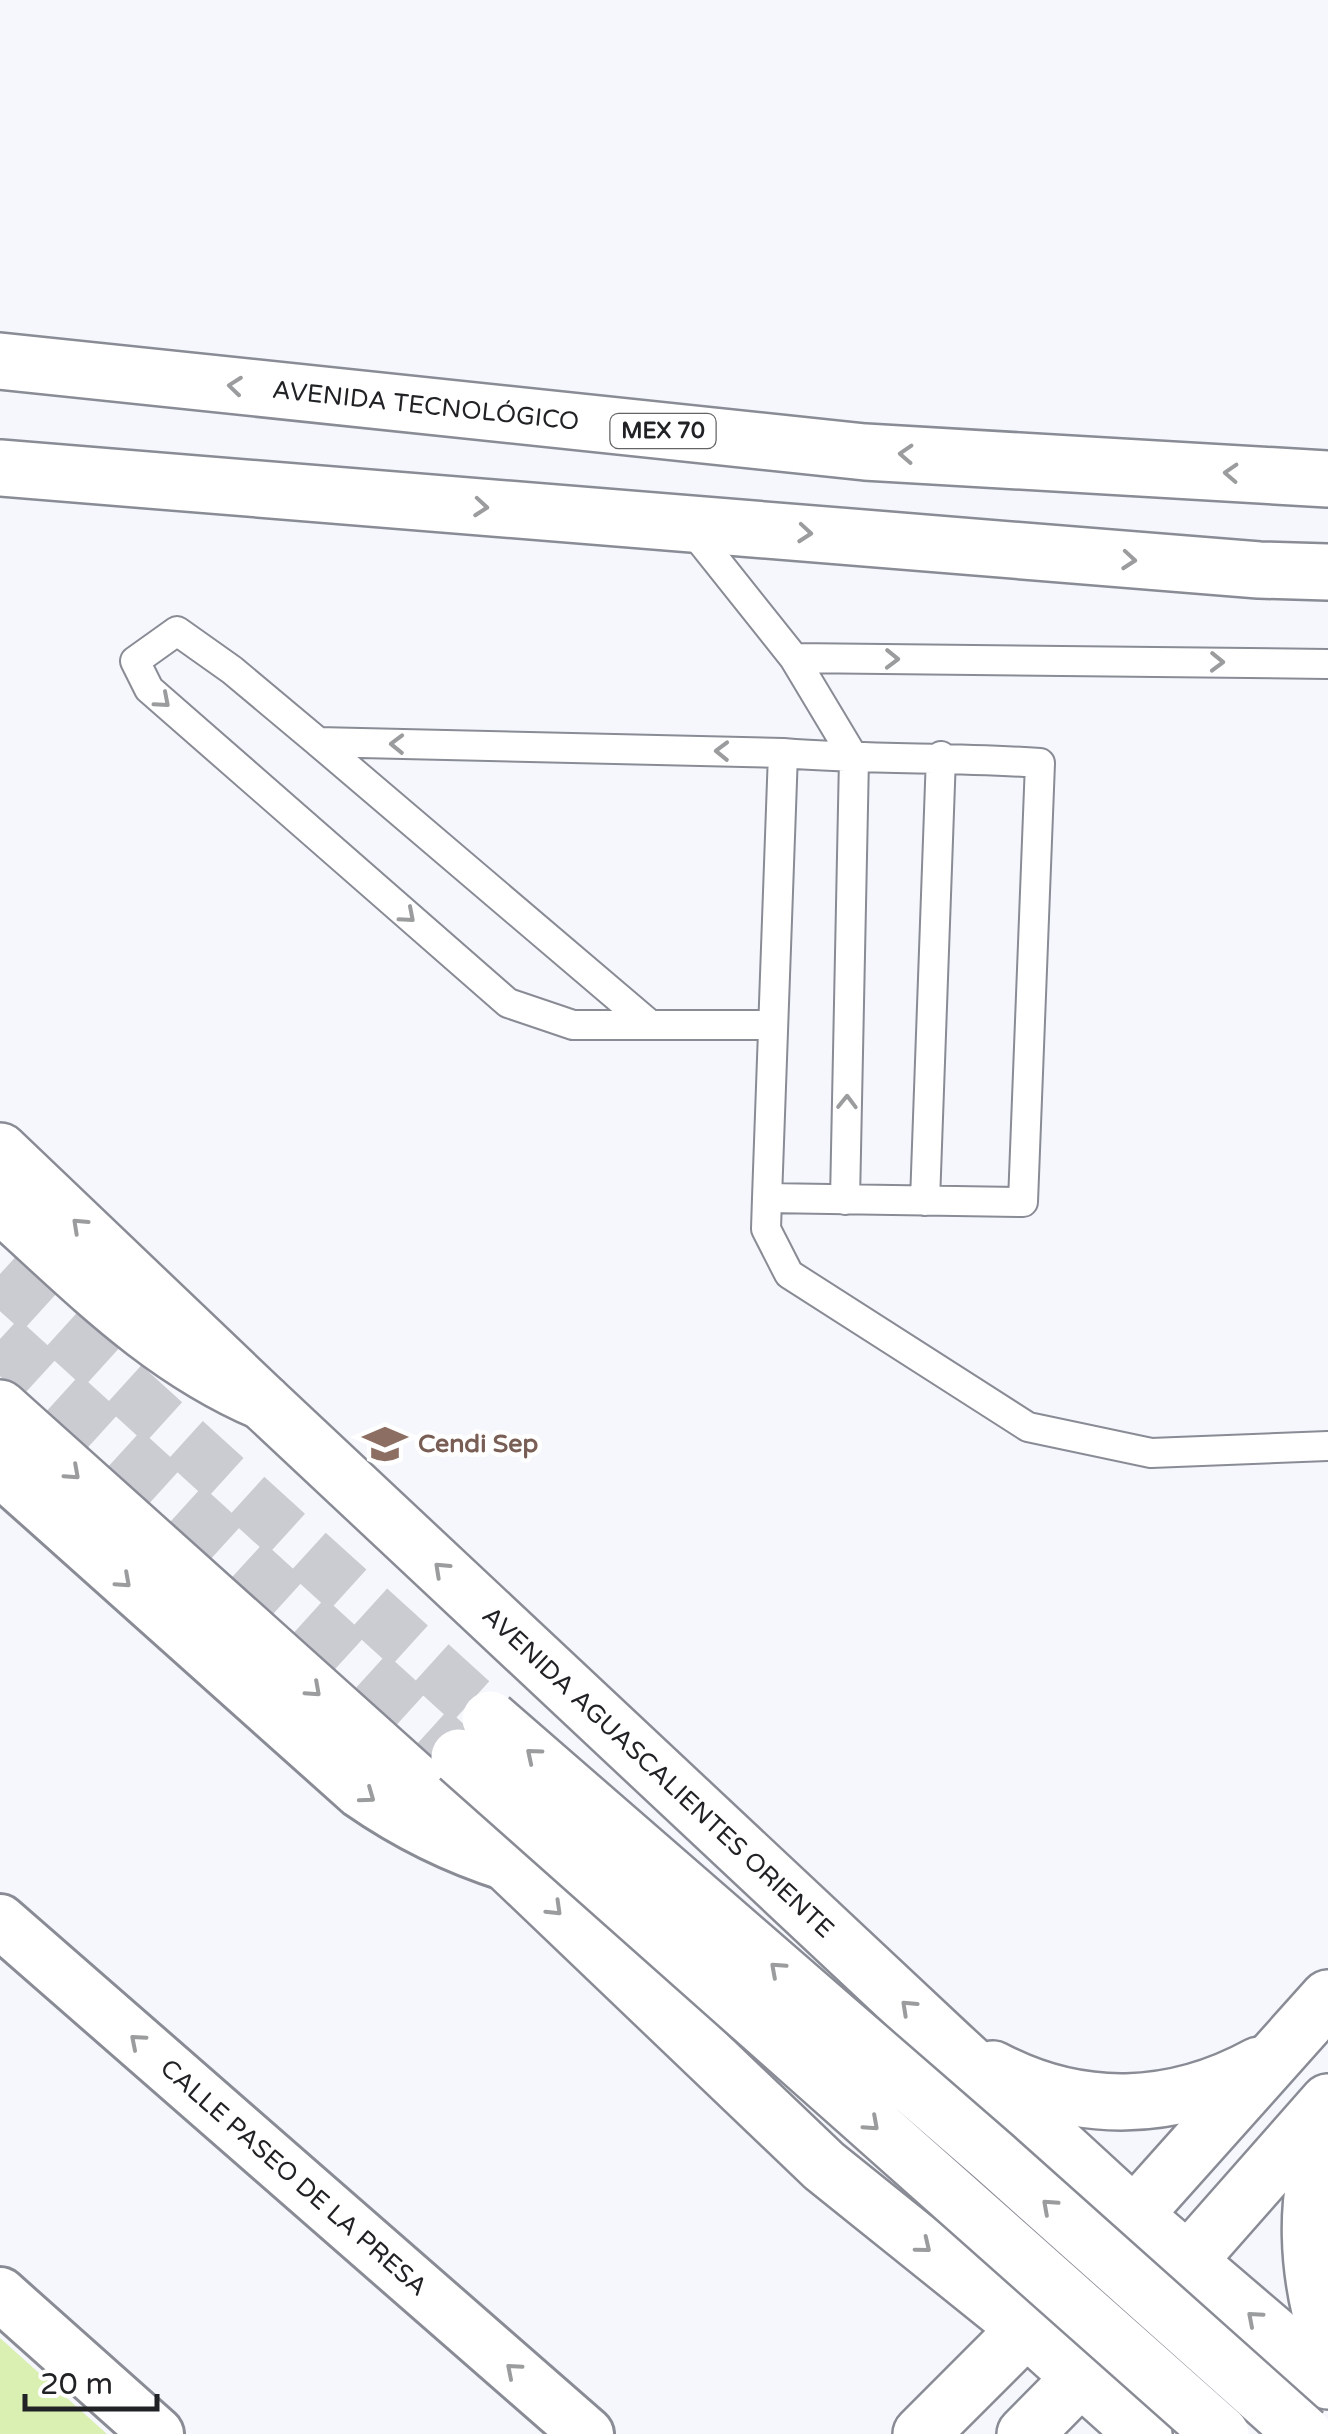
<svg xmlns="http://www.w3.org/2000/svg" width="1328" height="2434" font-family="'Varela Round',sans-serif">
	<rect width="100%" height="100%" fill="#f5f7fd"/>
	<path fill="#daefb2" d="M0 2338 107 2434H0Z"/>
	<g fill="none" stroke-linecap="round" stroke-linejoin="round">
		<path stroke="#cbccd2" stroke-width="55" stroke-dasharray="55 28" stroke-linecap="butt" d="M0 1274 490 1719
			M0 1339 459 1757"/>
		<g stroke="#898b95" stroke-width="32">
			<path id="lane" d="M688 525 794 658 854 758 845 1200
				M794 658 1328 664
				M318 742 648 1023
				M771 1025H573L508 1003 149 689 135 661 177 631 232 670 318 742 783 753C869 760 954 757 1040 763L1023 1202 767 1198 783 753
				M767 1198 766 1229 789 1274 1028 1427 1151 1453 1328 1446
				M925 1201 941 756"/>
		</g>
		<g stroke="#898b95" stroke-width="58">
			<g id="street">
				<path d="M0 1469 361 1792C407 1824 453 1847 507 1864"/>
				<path id="s1" d="M0 1921 587 2434"/>
				<path d="M0 2294 157 2434"/>
			</g>
		</g>
		<g stroke="#898b95" stroke-width="60">
			<g id="secondary">
				<path id="s2" d="M0 1151 263 1402 950 2046 1135 2216 1328 2381"/>
				<path d="M0 1408 509 1865 824 2166 1028 2330 1144 2434"/>
				<path d="M993 2069C1080 2115 1173 2112 1259 2065"/>
				<path d="M1328 2130C1302 2197 1307 2273 1328 2340"/>
				<path d="M1109 2243 1328 1998"/>
				<path d="M1165 2287 1328 2102"/>
				<path d="M921 2434 1053 2302"/>
				<path d="M1025 2434 1107 2351"/>
			</g>
		</g>
		<g stroke="#898b95" stroke-width="60">
			<g id="primary">
				<path id="s3" d="M0 361 865 452 1328 479"/>
				<path d="M0 468 1259 570 1328 572"/>
				<path d="M0 1204C85 1280 156 1356 263 1402"/>
			</g>
		</g>
		<use href="#lane" stroke="#fff" stroke-width="28"/>
		<use href="#street" stroke="#fff" stroke-width="52"/>
		<use href="#secondary" stroke="#fff" stroke-width="55"/>
		<use href="#primary" stroke="#fff" stroke-width="55"/>
		<g stroke="#898b95" stroke-width="60" stroke-linecap="butt">
			<path id="primary-bridge" d="M490 1719 995 2158 1304 2434
				M459 1757 1221 2434"/>
		</g>
		<use href="#primary-bridge" stroke="#fff" stroke-width="55"/>
	</g>
	<defs><path id="oneway-chevron" d="M-2-3.5L2.5 0L-2 3.5" fill="none" stroke-width="1.6" stroke-linecap="round" stroke-linejoin="round" transform="scale(2.5)"/></defs>
	<g stroke="#9b9c9d">
		<use href="#oneway-chevron" transform="translate(235 386) rotate(-174)"/>
		<use href="#oneway-chevron" transform="translate(906 454) rotate(-177)"/>
		<use href="#oneway-chevron" transform="translate(1231 473) rotate(-177)"/>
		<use href="#oneway-chevron" transform="translate(481 507) rotate(5)"/>
		<use href="#oneway-chevron" transform="translate(805 533) rotate(5)"/>
		<use href="#oneway-chevron" transform="translate(1129 560) rotate(5)"/>
		<use href="#oneway-chevron" transform="translate(892 659) rotate(1)"/>
		<use href="#oneway-chevron" transform="translate(1217 662) rotate(1)"/>
		<use href="#oneway-chevron" transform="translate(163 701) rotate(41)"/>
		<use href="#oneway-chevron" transform="translate(397 744) rotate(-179)"/>
		<use href="#oneway-chevron" transform="translate(722 751) rotate(-179)"/>
		<use href="#oneway-chevron" transform="translate(408 916) rotate(41)"/>
		<use href="#oneway-chevron" transform="translate(847 1102) rotate(-89)"/>
		<use href="#oneway-chevron" transform="translate(79 1225) rotate(-137)"/>
		<use href="#oneway-chevron" transform="translate(73 1473) rotate(42)"/>
		<use href="#oneway-chevron" transform="translate(441 1569) rotate(-137)"/>
		<use href="#oneway-chevron" transform="translate(124 1581) rotate(42)"/>
		<use href="#oneway-chevron" transform="translate(314 1690) rotate(42)"/>
		<use href="#oneway-chevron" transform="translate(533 1755) rotate(-140)"/>
		<use href="#oneway-chevron" transform="translate(368 1796) rotate(36)"/>
		<use href="#oneway-chevron" transform="translate(555 1909) rotate(44)"/>
		<use href="#oneway-chevron" transform="translate(777 1969) rotate(-138)"/>
		<use href="#oneway-chevron" transform="translate(908 2007) rotate(-137)"/>
		<use href="#oneway-chevron" transform="translate(137 2041) rotate(-139)"/>
		<use href="#oneway-chevron" transform="translate(872 2124) rotate(42)"/>
		<use href="#oneway-chevron" transform="translate(1049 2206) rotate(-138)"/>
		<use href="#oneway-chevron" transform="translate(924 2246) rotate(39)"/>
		<use href="#oneway-chevron" transform="translate(1254 2318) rotate(-139)"/>
		<use href="#oneway-chevron" transform="translate(513 2370) rotate(-139)"/>
	</g>
	<defs>
		<g id="school-bare" transform="scale(3.45)"><path d="M0-5L7-2L0 1L-7-2ZM-4 1L0 2.5L4 1V4Q0 6-4 4Z" fill="#8d6e63" stroke="#fff" stroke-width="2.5" paint-order="stroke"/></g>
	</defs>
	<g fill-rule="evenodd">
		<use href="#school-bare" x="385" y="1444"/>
	</g>
	<g text-anchor="middle" dominant-baseline="central" stroke-width="9" stroke-linejoin="round" paint-order="stroke">
		<rect fill="#fff" stroke="#646466" stroke-width="2.5" x="610.5" y="414" width="105" height="34" rx="8"/>
		<g font-size="22" font-weight="bold" fill="#212225">
			<text x="663" y="431">MEX 70</text>
		</g>
		<g font-size="25" fill="#212225" stroke="#fff">
			<text stroke="none"><textPath href="#s3" startOffset="428">AVENIDA TECNOLÓGICO</textPath></text>
			<text stroke="none"><textPath href="#s2" startOffset="905">AVENIDA AGUASCALIENTES ORIENTE</textPath></text>
			<text stroke="none"><textPath href="#s1" startOffset="390">CALLE PASEO DE LA PRESA</textPath></text>
		</g>
		<g font-size="25" font-weight="bold" fill="#785e54" stroke="#fff" text-anchor="start">
			<text x="418" y="1444">Cendi Sep</text>
		</g>
	</g>
	<path d="M25 2394v15h132v-15" fill="none" stroke="#212225" stroke-width="5"/>
	<text x="40" y="2394" font-size="30" fill="#212225" stroke="#ffffff" stroke-width="8" paint-order="stroke">20 m</text>
</svg>
